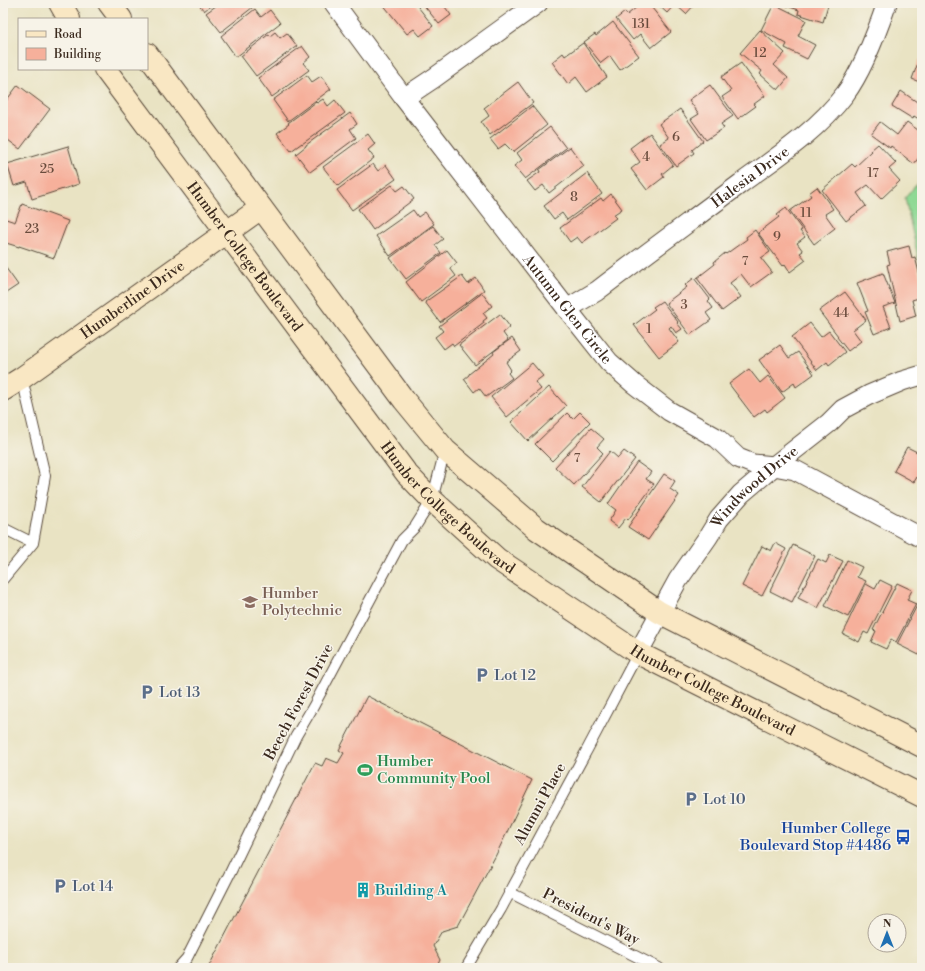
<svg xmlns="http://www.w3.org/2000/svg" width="925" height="971" font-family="'Libre Bodoni',serif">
	<rect width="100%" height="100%" fill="#f7f3e8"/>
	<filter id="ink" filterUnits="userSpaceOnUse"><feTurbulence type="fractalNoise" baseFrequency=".025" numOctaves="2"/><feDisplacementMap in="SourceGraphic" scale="8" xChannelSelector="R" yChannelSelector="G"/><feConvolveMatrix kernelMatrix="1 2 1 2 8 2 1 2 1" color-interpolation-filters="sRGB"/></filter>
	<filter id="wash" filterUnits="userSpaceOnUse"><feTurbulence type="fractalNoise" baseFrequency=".012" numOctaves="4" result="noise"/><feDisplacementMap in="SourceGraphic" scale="16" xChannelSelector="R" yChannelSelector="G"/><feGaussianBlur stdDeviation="0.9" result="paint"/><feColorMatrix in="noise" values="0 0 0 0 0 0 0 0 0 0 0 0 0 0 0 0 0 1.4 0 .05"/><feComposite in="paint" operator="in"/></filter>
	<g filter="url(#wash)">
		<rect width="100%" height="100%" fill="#e9e3c3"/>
		<path fill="#8fd994" stroke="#658259" d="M922 178V275L905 198Z"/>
		<g id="blocks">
			<path fill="#f6b09b" d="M198 3H214L204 11Z
				M220 3H256L257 4 221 32 206 13Z
				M382 3H415L433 26 420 36 414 29 407 34Z
				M422 3H450L445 7 451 15 439 24Z
				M642 3H648L671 32 651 48 640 34 633 40 616 19 625 12 627 15Z
				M656 3H696L686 14 675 4 667 13Z
				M778 3H821L828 5 823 22 798 14 799 10Z
				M774 4 806 20 798 36 815 45 807 59 785 48 787 44 761 30Z
				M255 9 261 17 270 10 280 23 236 57 221 36Z
				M613 22 639 56 620 70 610 56 601 63 584 42 595 34 596 36Z
				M760 30 785 53 774 65 788 78 778 90 760 74 762 71 740 53Z
				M275 32 280 38 287 33 297 46 256 76 241 56 269 34 270 36Z
				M583 43 607 77 587 92 576 77 568 84 552 62 563 53 565 56Z
				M302 46 310 57 303 63 309 70 272 97 258 78Z
				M919 60 922 61V83L912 79Z
				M741 63 765 96 754 104 756 106 738 119 722 97 731 91 721 77Z
				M307 75 312 82 321 76 331 89 288 121 273 100Z
				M518 82 533 103 490 135 481 122 489 116 484 108Z
				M18 85 50 109 20 149 4 137 3 139V105Z
				M710 85 733 116 721 124 724 128 706 140 691 119 699 114 689 100Z
				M901 91 920 104 922 101V121L914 116 913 119 892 106Z
				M323 99 328 106 335 100 345 113 302 144V143L291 151 277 133 289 124 288 123 316 102 317 103Z
				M532 106 547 125 513 152 505 144 498 149 490 139Z
				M680 109 703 141 692 150 694 153 676 166 660 144 669 138 659 124Z
				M350 113 357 124 350 129 356 138 310 172 296 154 306 146V145Z
				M880 122 897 135 907 122 922 133V153L914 164 891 146 890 148 871 134Z
				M550 127 566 148 525 179 514 166 522 160 517 153Z
				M650 133 673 165 662 174 664 177 647 190 631 169 640 162 630 148Z
				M368 134 375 144 368 150 374 158 338 186 323 167Z
				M878 144 896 163 889 169 900 181 881 199 868 185 857 193 866 206 846 221 822 190 852 164 855 167 872 151 871 150Z
				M68 146 79 184 32 199 27 182 14 186 7 164Z
				M570 147 584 166 549 193 543 185 535 191 527 181 540 172 539 170Z
				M373 164 378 171 386 165 396 179 352 210 337 190Z
				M587 173 602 194 567 220 562 213 554 219 544 206Z
				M392 185 397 191 404 186 414 199 373 230 358 209Z
				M817 187 833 209 825 214 835 228 814 244 790 211 811 196 809 193Z
				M611 194 622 209 613 215 616 218 582 243 577 237 570 242 560 228 601 198 603 201Z
				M22 204 68 221 54 258 19 246V247L3 242V218L15 222Z
				M786 208 802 230 800 231 805 237 797 243 803 251 800 253 806 260 790 272 785 264 783 266 758 233 779 217 777 215Z
				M413 210 418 217 425 212 434 224 390 256 376 236Z
				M433 226 443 239 435 245 441 253 406 279 390 258Z
				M755 230 770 252 761 258 772 272 751 287 741 274 739 276 730 283 741 297 722 311 697 278 715 264 714 262 725 253 726 254 747 239 746 237Z
				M909 246 912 258 915 257 922 284V297L912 300 916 316 900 321 887 265 890 264 887 252Z
				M447 250 457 263 450 268 456 276 421 302 406 282Z
				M3 264 18 285 3 295Z
				M883 273 895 303 883 307 891 327 874 334 865 312 868 311 857 283Z
				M462 276 468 284 476 278 484 290 440 322 425 302Z
				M694 278 710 299 708 301 713 308 706 313 711 320 690 335 666 303 687 287 685 285Z
				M845 292 866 320 853 330 861 341 848 351 837 337 838 336 819 311Z
				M482 293 492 306 483 313 487 318 483 321 484 323 454 346 452 343 444 349 435 337 443 331 439 326Z
				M662 301 678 322 677 323 682 329 676 333 671 326 669 328 679 342 659 357 634 325 655 309 653 307Z
				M500 314 510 327 503 333 508 340 475 365 459 345Z
				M810 323 821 337 829 331 845 352 829 365 827 362 817 370 792 337Z
				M512 338 521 351 506 362 511 370 508 373 512 378 486 397 479 388 474 392 464 379 469 375V374L494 354 493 352Z
				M780 345 789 358 798 352 814 374 796 387 794 383 782 392 759 360Z
				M532 363 543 376 535 382 541 389 507 417 491 397Z
				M749 369 760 383 768 376 785 398 767 412 765 409 754 417 729 384Z
				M549 387 566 406 528 441 511 422Z
				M580 412 590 422 552 461 535 444 567 413 573 419Z
				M591 428 604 439 597 447 603 453 574 485 555 467Z
				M922 441V480L917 477 914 482 894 471 907 447 917 452Z
				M610 451 618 458 624 451 635 459 601 502 582 487Z
				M637 462 651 472 646 479 654 484 628 520 626 518 618 528 609 521 616 510 608 504Z
				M664 474 675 481 670 489 679 495 648 540 628 527Z
				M775 543 786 549 762 596 742 586 762 546 771 551Z
				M793 545 815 556 792 602 770 591Z
				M830 555 843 561 818 608 798 598 818 559 826 563Z
				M847 560 862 567 857 577 866 581 848 617 825 606Z
				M880 580 892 586 868 634 864 632 859 642 843 634 848 624H847L866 584 875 589Z
				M897 583 912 590 907 600 916 604 896 642 891 639 886 649 871 642 876 631 873 630Z
				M921 598H922V650L919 655 897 644Z
				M367 696 532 780 496 855 458 926 442 931 433 946 440 960 436 968H208L315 763 322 766 326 758 338 763 344 753 339 750Z"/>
		</g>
	</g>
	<g filter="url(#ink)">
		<use href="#blocks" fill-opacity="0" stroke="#554637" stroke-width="1"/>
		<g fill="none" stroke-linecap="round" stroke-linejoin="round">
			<g stroke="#554637" stroke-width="12">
				<path id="lane" d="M3 528 33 543 45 476 22 378
					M3 579 33 543
					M509 892 659 968
					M178 968 187 958 231 871 296 736 313 707 402 540 415 527 432 500 445 450
					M466 968 501 909 588 748 638 653"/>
			</g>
			<g stroke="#554637" stroke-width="21">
				<g id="street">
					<path id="s1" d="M334 3 404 98 567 309 609 362 634 384 669 411 717 438 738 458 753 464 774 466 795 470 922 538"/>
					<path d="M404 98 434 78 538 3"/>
					<path id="s2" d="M567 309 597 291C644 255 692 220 740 184 777 157 817 131 845 94 863 70 877 32 887 3"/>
					<path id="s3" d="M638 653 678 580 708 537 719 519 741 494 774 466 829 423 843 409 869 395 902 381 922 375"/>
				</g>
			</g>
			<g stroke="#554637" stroke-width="24">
				<g id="secondary">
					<path d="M60 3 69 19"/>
					<path d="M109 3 121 19"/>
					<path d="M147 54 404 400 445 450 537 529 659 612 922 746"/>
					<path id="s4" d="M105 69 407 474 432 500 497 559 638 653 922 796"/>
					<path id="s5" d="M3 390 22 378 261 208"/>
				</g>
			</g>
			<use href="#lane" stroke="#fff" stroke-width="10"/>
			<use href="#street" stroke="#fff" stroke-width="19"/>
			<use href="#secondary" stroke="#f9e7c3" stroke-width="22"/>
		</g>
	</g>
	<defs>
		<g id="university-bare" transform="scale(1.2)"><path d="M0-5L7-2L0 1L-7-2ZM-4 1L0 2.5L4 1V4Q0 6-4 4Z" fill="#8d6e63" stroke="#f7f3e8" stroke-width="2.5" paint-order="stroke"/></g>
		<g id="parking-bare" transform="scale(1.2)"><path d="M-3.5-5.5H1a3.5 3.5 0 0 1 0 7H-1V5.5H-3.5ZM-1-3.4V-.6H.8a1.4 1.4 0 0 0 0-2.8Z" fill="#5c6f8a" stroke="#f7f3e8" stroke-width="2.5" paint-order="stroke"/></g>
		<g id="stadium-bare" transform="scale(1.2)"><path d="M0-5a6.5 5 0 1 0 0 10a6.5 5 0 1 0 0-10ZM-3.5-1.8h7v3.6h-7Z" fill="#2e9e5b" stroke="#f7f3e8" stroke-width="2.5" paint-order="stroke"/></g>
		<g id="bus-bare" transform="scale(1.2)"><path d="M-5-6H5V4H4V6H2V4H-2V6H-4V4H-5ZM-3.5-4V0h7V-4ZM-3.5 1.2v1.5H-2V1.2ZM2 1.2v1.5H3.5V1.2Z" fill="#1a4fb4" stroke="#f7f3e8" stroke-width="2.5" paint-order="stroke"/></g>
		<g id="building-bare" transform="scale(1.2)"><path d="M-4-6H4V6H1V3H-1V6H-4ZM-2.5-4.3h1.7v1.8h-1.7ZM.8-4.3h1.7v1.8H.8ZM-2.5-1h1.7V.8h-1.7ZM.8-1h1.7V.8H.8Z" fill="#0f9aa8" stroke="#f7f3e8" stroke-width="2.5" paint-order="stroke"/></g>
	</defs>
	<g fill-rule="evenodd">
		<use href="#university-bare" x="250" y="602"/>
		<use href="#parking-bare" x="482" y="675"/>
		<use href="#parking-bare" x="147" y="692"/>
		<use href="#stadium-bare" x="365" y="770"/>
		<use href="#parking-bare" x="691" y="799"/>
		<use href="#bus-bare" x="903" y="837"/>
		<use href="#parking-bare" x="60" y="886"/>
		<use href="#building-bare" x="363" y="890"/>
	</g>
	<g text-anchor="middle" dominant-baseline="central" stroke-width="3" stroke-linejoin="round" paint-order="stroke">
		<g font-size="13" fill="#6a4c3d">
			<text x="641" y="24">131</text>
			<text x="760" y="53">12</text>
			<text x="676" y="137">6</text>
			<text x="646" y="157">4</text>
			<text x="47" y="169">25</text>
			<text x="873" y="173">17</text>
			<text x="574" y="197">8</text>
			<text x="806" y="213">11</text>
			<text x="32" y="229">23</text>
			<text x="777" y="237">9</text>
			<text x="745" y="261">7</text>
			<text x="684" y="305">3</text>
			<text x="841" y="313">44</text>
			<text x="649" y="329">1</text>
			<text x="577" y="458">7</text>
		</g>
		<g font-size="15" fill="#3b2a1e" stroke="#f7f3e8">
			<text stroke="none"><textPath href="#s2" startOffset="226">Halesia Drive</textPath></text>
			<text stroke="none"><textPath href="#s4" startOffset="234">Humber College Boulevard</textPath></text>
			<text stroke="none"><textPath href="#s5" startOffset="158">Humberline Drive</textPath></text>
			<text stroke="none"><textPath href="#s1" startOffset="385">Autumn Glen Circle</textPath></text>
			<text stroke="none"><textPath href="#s3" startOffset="205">Windwood Drive</textPath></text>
			<text stroke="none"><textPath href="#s4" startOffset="558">Humber College Boulevard</textPath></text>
			<text stroke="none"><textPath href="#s4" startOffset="882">Humber College Boulevard</textPath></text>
			<text transform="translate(299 702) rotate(-62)">Beech Forest Drive</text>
			<text transform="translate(540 804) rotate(-61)">Alumni Place</text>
			<text transform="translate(591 917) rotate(27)">President's Way</text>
		</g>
		<g font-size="15" fill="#785e54" stroke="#f7f3e8" text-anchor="start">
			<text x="262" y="593">Humber<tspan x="262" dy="17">Polytechnic</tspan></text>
		</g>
		<g font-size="15" fill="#4e5e75" stroke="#f7f3e8" text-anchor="start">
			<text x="494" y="675">Lot 12</text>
			<text x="159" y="692">Lot 13</text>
			<text x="703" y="799">Lot 10</text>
			<text x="72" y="886">Lot 14</text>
		</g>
		<g font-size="15" fill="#27864d" stroke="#f7f3e8" text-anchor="start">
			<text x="377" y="761">Humber<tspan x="377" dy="17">Community Pool</tspan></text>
		</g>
		<g font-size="15" fill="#164399" stroke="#f7f3e8" text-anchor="end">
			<text x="891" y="828">Humber College<tspan x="891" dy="17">Boulevard Stop #4486</tspan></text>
		</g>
		<g font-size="15" fill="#0d838f" stroke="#f7f3e8" text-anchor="start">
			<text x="375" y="890">Building A</text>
		</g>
	</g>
	<rect width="925" height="971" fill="none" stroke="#f7f3e8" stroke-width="16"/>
	<rect x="18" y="18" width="130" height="52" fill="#f7f3e8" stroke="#aca397"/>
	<rect x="26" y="31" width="20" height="6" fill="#f9e7c3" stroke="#aca397"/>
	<text x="54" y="38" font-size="12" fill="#3b2a1e">Road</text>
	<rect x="26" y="48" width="20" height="12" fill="#f6b09b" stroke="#aca397"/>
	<text x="54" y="58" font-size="12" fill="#3b2a1e">Building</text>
	<g transform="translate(887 933)"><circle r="19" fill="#f7f3e8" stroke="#aca397"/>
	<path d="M0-3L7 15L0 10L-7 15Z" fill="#1f6fb2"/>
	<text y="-6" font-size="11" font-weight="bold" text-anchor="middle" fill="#3b2a1e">N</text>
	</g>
</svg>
